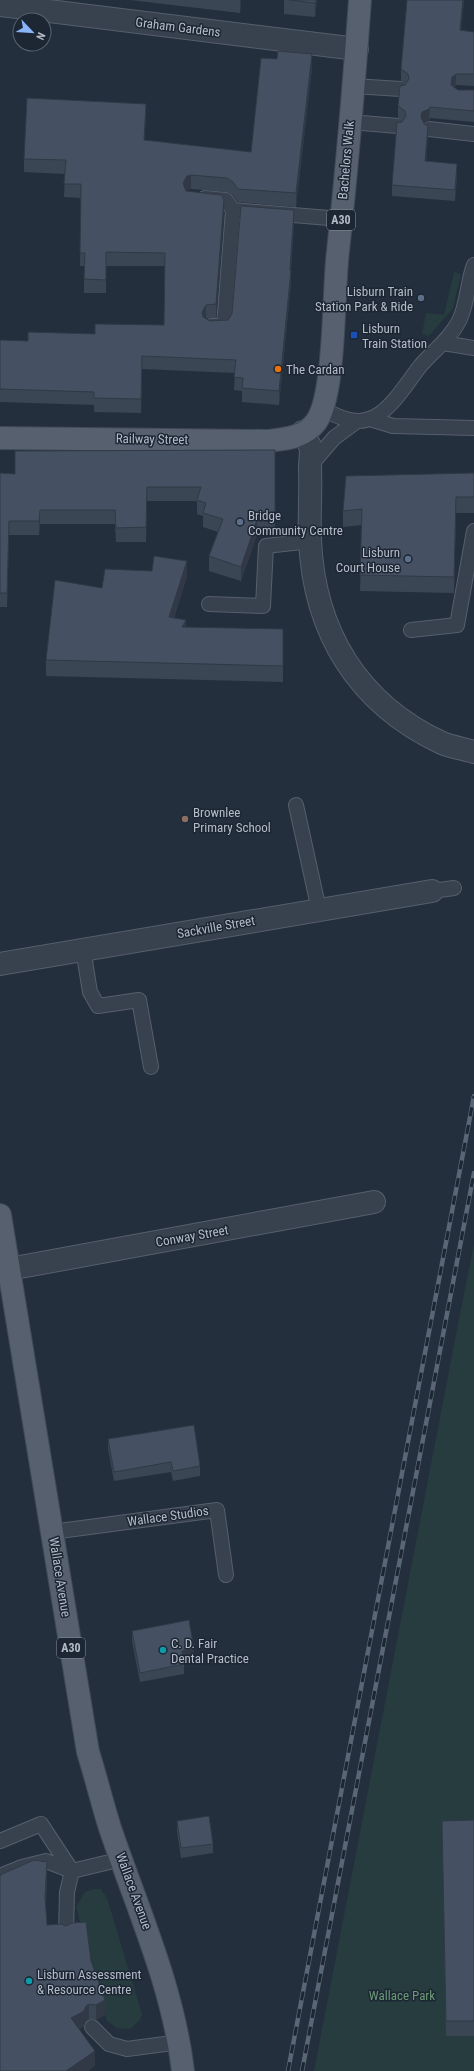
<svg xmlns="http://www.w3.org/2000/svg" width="474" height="2071" font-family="'Roboto Condensed',sans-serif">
	<rect width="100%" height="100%" fill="#242f3e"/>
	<path fill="#263c3f" d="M454 272 461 274 453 308 429 336 422 334 426 313 444 315Z
		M474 1244V2071H314L460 1314Z
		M93 1889H101L107 1898 142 2014 140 2020 130 2029 117 2028 107 2021 76 1907 85 1892Z"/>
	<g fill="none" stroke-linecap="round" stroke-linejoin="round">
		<g stroke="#565f6c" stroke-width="16">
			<path id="service" d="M353 86 401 89
				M350 122 398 126
				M429 129 474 134
				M205 198 226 200 233 210 341 219
				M211 326H224L233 210
				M443 343 474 348
				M323 409C336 416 354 425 369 419 390 413 408 381 421 365 434 350 450 339 459 321 468 303 467 283 474 265
				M370 419 393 426 474 428
				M310 466 334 438 357 421
				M209 604 263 606 266 546 310 541
				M411 630 457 625 474 531
				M296 805 319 910
				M432 891 454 888
				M83 949 90 992 98 1006 139 1000 151 1067
				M52 1532 217 1510 226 1575
				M0 1841 41 1824 72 1871
				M0 1876 22 1867 46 1861 72 1871
				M66 1933 67 1892 72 1871 122 1859
				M92 2027 109 2044 127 2049 180 2042"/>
		</g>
		<g stroke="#565f6c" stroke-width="24">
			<path id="minor" d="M0 5 357 49
				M0 964 432 891
				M9 1269 374 1202"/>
		</g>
		<g stroke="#565f6c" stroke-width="24">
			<path id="tertiary" d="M303 432C305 437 308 442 310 446 312 452 310 461 310 467 311 492 309 516 310 540 314 632 358 704 442 743 452 747 464 749 474 752"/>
		</g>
		<g stroke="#414a57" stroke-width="24">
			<path id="primary" d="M0 438 267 441C285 439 304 438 316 422 336 395 333 288 338 251 347 168 354 84 360 0
				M0 1215 88 1752C96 1777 102 1803 110 1828 137 1908 173 1986 183 2071"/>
		</g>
		<use href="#service" stroke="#38414e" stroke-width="14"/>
		<use href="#minor" stroke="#38414e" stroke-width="22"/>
		<use href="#tertiary" stroke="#38414e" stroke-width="22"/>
		<use href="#primary" stroke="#56606e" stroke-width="22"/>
		<g stroke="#5a6575" stroke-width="4.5">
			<path id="rail" d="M288 2071 474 1096
				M302 2071 474 1173"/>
		</g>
		<use href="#rail" stroke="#1d2633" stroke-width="3" stroke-dasharray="9" stroke-linecap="butt"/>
	</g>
	<path fill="#3b4654" d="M130 0H241L240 13Z
		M284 0H317L315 17 284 14Z
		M464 0 461 31 474 32V86L456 85 454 87 458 90H474V122L430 118 429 121 423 123 428 137 426 161 457 175 455 201 392 196V185L402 122 403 121 398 118V106L405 85 406 84 401 81V69Z
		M312 68 296 207 238 202 233 195 227 192 191 189 187 190 186 191 224 212 216 318H206V319L210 321 228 320 294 224 291 270V283L279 405 242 402V391L234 390 235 373 142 369 141 413 94 412V405L0 402V340L28 341 95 334 164 325 165 266H106V293H84V266H80L81 198 64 197 65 174 24 172V159L146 117 144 140 251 152Z
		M275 450V535H257L241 581 209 571V556L218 532 203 527V516L197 514V501H147L146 542H116L115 524H40L39 535H9L7 607H0V473L15 474Z
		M474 473V513H456L454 593 360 591 362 525 343 527V511Z
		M187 576 174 618 186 627 283 666V682L46 676V660Z
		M108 1439 200 1466V1476L173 1481 171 1472 114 1481 108 1449Z
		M132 1631 194 1658 184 1661V1674L140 1682 132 1641Z
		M474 1820V2036H446L442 1821Z
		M177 1821 213 1844V1853L181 1858 177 1831Z
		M47 1877 46 1905 47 1925 91 1961 105 2015 96 2020 89 2019 86 2021 84 2026 79 2029 95 2066 88 2071H0Z"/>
	<path fill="#303945" d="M240 0H241L240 13Z
		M316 0H317L315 17V3Z
		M463 0H464L460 42V30Z
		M312 54V68L296 207V193Z
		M456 74V85L452 89 451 85 452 77Z
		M146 104V117L144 153V140Z
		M430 107 429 121 422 124 421 117 422 112Z
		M428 126V137L425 172V161Z
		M457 164V175L455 201V190Z
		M191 175V189L187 190 183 196V183L187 176Z
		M224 199V212L216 318V304Z
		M294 210V224L290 283V270Z
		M291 270V283L279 405V391Z
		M206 305V318L202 326V312Z
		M147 487V501L146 542V527Z
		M456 497V513L454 593V577Z
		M40 510V524L39 535V521Z
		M257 520V535L241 581V567Z
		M9 521V535L7 607V593Z
		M187 561V576L169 632V617Z
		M186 620V636L182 627Z
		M194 1649V1658L182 1661V1651Z
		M47 1862V1877L45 1912V1897Z
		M105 2000V2015L96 2020V2005Z
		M89 2004V2019L86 2021 84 2026 71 2033V2018Z
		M95 2051V2066L88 2071H66Z"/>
	<path fill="#455162" stroke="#303945" d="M290 0H316L315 3Z
		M407 0H463L460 30 474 32V74H456L452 77 451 85 458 90H474V111L430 107 429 109 422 112 421 117 424 124 428 126 425 161 457 164 455 190 392 185 397 123 402 122 406 116 405 111 398 106 400 86 405 85 409 79 408 74 401 69Z
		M278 51 312 54 296 193 238 189 233 182 227 178 191 175 187 176 183 183 186 191 221 195 224 199 216 304 206 305 202 312 203 317 210 321 228 320 232 314 241 206 294 210 290 270H291L279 391 242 388 243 378 234 377 236 360 142 356 141 399 94 398V392L0 389V340L28 341V332L95 334V324L164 325 165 253 106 252V280L84 279 85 253H80L81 184H64L66 160 24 159 27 98 146 104 144 140 251 152 261 58 277 59Z
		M275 450V520H257L241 567 209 556 223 519 203 513 206 503 197 500 201 487H147L146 527 116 528 115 510H40L39 521H9L7 593H0V473L15 474V451Z
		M474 473V497H456L454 577 360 575 362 509 343 511 346 476Z
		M154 556 187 561 169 617 186 620 182 627 283 629V666L46 660 55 580 102 588 105 569 152 571Z
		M194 1425 200 1466 173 1471 171 1462 114 1472 108 1439Z
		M189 1620 194 1649 182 1651 184 1664 140 1673 132 1631Z
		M209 1816 213 1844 181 1848 177 1821Z
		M474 1820V2021H446L442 1821Z
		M34 1860 47 1862 45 1897 47 1925 61 1924 66 1926 72 1923 86 1922 91 1961 105 2000 96 2005 89 2004 86 2006 84 2011 71 2018 95 2051 66 2071H0V1875Z"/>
	<g fill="#5c6f8a" stroke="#1d2633" stroke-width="1.5">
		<circle cx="421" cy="298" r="4"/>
		<circle cx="240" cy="522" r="4"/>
		<circle cx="408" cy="559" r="4"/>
	</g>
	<rect fill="#1a4fb4" stroke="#1d2633" stroke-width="1.5" x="350" y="331" width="8" height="8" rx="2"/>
	<circle fill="#e8710a" stroke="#1d2633" stroke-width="1.5" cx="278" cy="369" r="4"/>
	<circle fill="#8d6e63" stroke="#1d2633" stroke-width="1.5" cx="185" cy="819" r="4"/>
	<g fill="#0f9aa8" stroke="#1d2633" stroke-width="1.5">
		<circle cx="163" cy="1650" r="4"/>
		<circle cx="29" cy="1981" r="4"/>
	</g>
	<g text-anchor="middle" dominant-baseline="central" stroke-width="3" stroke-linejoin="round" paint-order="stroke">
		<g fill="#1d2633" stroke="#878f9c" stroke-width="1">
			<rect x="327" y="210" width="28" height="20" rx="3"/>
			<rect x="57" y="1638" width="28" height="20" rx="3"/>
		</g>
		<g font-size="12" font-weight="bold" fill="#b4bcc9">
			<text x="341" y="220">A30</text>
			<text x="71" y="1648">A30</text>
		</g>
		<g font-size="13" fill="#b4bcc9" stroke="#1d2633">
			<text transform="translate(178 27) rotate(7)">Graham Gardens</text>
			<text transform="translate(346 160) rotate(-85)">Bachelors Walk</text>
			<text transform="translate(152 439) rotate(1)">Railway Street</text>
			<text transform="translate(216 927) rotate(-10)">Sackville Street</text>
			<text transform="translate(192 1236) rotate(-10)">Conway Street</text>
			<text transform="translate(168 1516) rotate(-8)">Wallace Studios</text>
			<text transform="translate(60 1577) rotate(81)">Wallace Avenue</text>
			<text transform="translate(134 1891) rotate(70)">Wallace Avenue</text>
		</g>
		<g font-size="13" fill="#b4bcc9" stroke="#1d2633" text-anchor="start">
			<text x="413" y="291" text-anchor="end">Lisburn Train<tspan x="413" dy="15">Station Park &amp; Ride</tspan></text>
			<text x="362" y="328">Lisburn<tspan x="362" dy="15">Train Station</tspan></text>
			<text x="286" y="369">The Cardan</text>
			<text x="248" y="515">Bridge<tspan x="248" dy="15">Community Centre</tspan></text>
			<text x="400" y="552" text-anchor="end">Lisburn<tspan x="400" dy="15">Court House</tspan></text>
			<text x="193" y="812">Brownlee<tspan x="193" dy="15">Primary School</tspan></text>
			<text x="171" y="1643">C. D. Fair<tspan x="171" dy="15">Dental Practice</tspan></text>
			<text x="37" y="1974">Lisburn Assessment<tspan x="37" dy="15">&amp; Resource Centre</tspan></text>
		</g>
		<g font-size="13" fill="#6b9a76" stroke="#1d2633">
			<text x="402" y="1995">Wallace Park</text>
		</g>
	</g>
	<g transform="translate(32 32) rotate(115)"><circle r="19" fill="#1d2633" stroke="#59626f"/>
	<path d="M0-3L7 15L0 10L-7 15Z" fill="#8ab4f8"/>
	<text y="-6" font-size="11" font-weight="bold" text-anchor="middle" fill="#b4bcc9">N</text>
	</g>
</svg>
